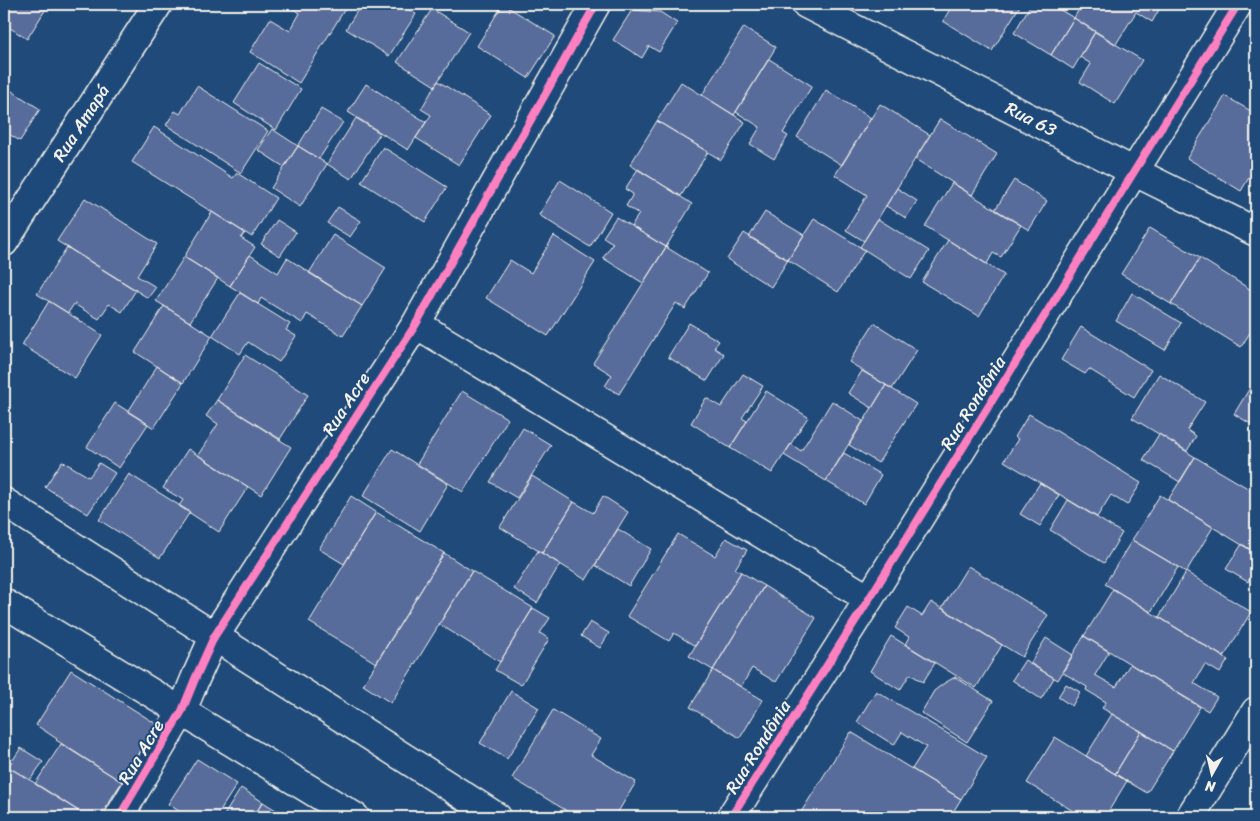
<svg xmlns="http://www.w3.org/2000/svg" width="1260" height="821" font-family="Sriracha,sans-serif">
	<rect width="100%" height="100%" fill="#1f4a7a"/>
	<filter id="ink" filterUnits="userSpaceOnUse"><feTurbulence type="fractalNoise" baseFrequency=".02" numOctaves="2"/><feDisplacementMap in="SourceGraphic" scale="10" xChannelSelector="R" yChannelSelector="G"/><feConvolveMatrix kernelMatrix="1 2 1 2 8 2 1 2 1" color-interpolation-filters="sRGB"/></filter>
	<g filter="url(#ink)">
		<path fill="#586c9c" stroke="#f4f1e8" d="M4 4H49L27 39 4 24Z
			M284 4H348L299 83 250 52 270 19 290 31 300 13Z
			M356 4H400L416 14 389 56 346 29 360 6Z
			M503 4 555 36 528 78 477 46Z
			M953 4H1021L992 51 943 21Z
			M1031 4H1050L1074 18 1051 55 1014 33Z
			M1082 4H1152L1160 8 1152 22 1136 12 1116 44 1074 18Z
			M432 9 469 32 435 86 397 62Z
			M632 10 660 12 677 23 659 52 649 46 642 58 613 40Z
			M1074 18 1095 32 1073 69 1051 55Z
			M744 27 776 47 734 115 702 95Z
			M1095 32 1142 60 1115 104 1080 82 1091 64 1080 57Z
			M769 59 812 86 783 133 788 136 774 159 750 144 760 127 736 112Z
			M259 63 301 89 276 130 234 103Z
			M438 81 491 115 459 165 416 138 431 115 421 109Z
			M681 82 745 122 721 160 657 121Z
			M366 84 426 122 408 150 348 112Z
			M4 86 40 109 20 141 4 131Z
			M197 86 268 131 241 173 166 125 175 111 180 114Z
			M826 90 871 118 842 165 797 137Z
			M1225 96 1256 114V166L1241 191 1187 158Z
			M880 104 930 135 864 241 846 230 867 195 835 175Z
			M321 109 343 122 319 159 298 146Z
			M356 118 380 133 351 179 327 164Z
			M940 119 997 154 972 195 915 159Z
			M657 121 708 152 681 196 630 165Z
			M154 127 233 178 237 173 276 198 252 237 132 162Z
			M272 129 298 146 284 167 258 150Z
			M298 146 327 164 300 207 271 188Z
			M383 147 447 187 425 222 361 182Z
			M638 169 692 204 666 247 631 226 639 214 626 206 633 194 625 189Z
			M560 180 611 212 590 247 539 215Z
			M1014 180 1047 201 1029 230 995 210Z
			M952 183 1021 225 1001 257 993 253 987 264 925 226Z
			M897 188 917 201 906 218 886 206Z
			M85 198 157 244 137 276 156 287 148 298 57 241Z
			M338 207 361 221 350 237 327 223Z
			M212 212 245 233 241 238 255 247 230 286 184 257Z
			M765 212 804 235 788 260 749 237Z
			M616 217 666 247 643 283 603 258 613 243 603 237Z
			M814 219 865 250 838 292 788 260Z
			M878 219 929 251 911 279 860 247Z
			M277 220 296 232 280 256 261 244Z
			M1150 228 1200 258 1171 304 1121 274Z
			M744 233 788 260 771 287 727 259Z
			M333 235 386 268 362 306 309 273Z
			M554 236 595 262 548 336 486 298 510 260 531 273Z
			M948 240 1004 275 979 316 922 282Z
			M67 247 136 290 122 312 109 304 99 319 74 304 68 313 37 294Z
			M666 247 708 273 685 309 676 303 619 394 605 386 612 375 593 363Z
			M250 255 278 273 287 258 362 306 343 336 307 314 302 323 261 298 258 304 230 286Z
			M184 257 218 278 190 322 156 301Z
			M1200 258 1256 293V323L1241 347 1171 304Z
			M240 293 290 324 286 330 296 336 279 362 248 342 240 354 212 336Z
			M1132 293 1181 323 1165 350 1116 321Z
			M49 301 102 335 75 378 22 345Z
			M164 306 212 336 183 383 135 352Z
			M689 323 719 341 714 348 724 354 707 381 668 357Z
			M874 323 917 350 892 389 849 362Z
			M1081 327 1151 370 1134 397 1089 369 1085 374 1061 360Z
			M245 355 308 395 280 439 217 400Z
			M157 366 183 383 154 428 128 412Z
			M862 371 886 385 872 408 848 393Z
			M743 374 763 386 742 418 747 421 730 448 691 423 706 398 721 407Z
			M1159 374 1205 402 1187 430 1196 436 1187 451 1132 418Z
			M1256 378V427L1234 414Z
			M886 385 916 404 878 463 849 445Z
			M462 391 508 419 463 492 417 464Z
			M766 391 808 417 772 473 730 448Z
			M217 400 291 447 261 495 198 455 218 424 206 416Z
			M832 401 863 421 826 481 784 455 791 444 801 451Z
			M115 403 148 424 119 468 87 447Z
			M1029 414 1141 483 1127 505 1111 495 1097 517 1004 461 1018 439 1015 437Z
			M523 428 551 445 517 498 490 482Z
			M1159 434 1195 457 1180 482 1143 460Z
			M188 449 248 487 219 532 179 506 183 500 163 488Z
			M392 449 448 484 420 531 363 496Z
			M844 453 881 475 864 504 826 481Z
			M1195 457 1256 493V544L1252 551 1168 500Z
			M62 461 89 477 99 463 115 473 88 514 45 487Z
			M129 474 190 512 160 558 99 520Z
			M532 476 574 502 542 553 500 527Z
			M1040 483 1059 495 1040 526 1020 514Z
			M1160 495 1213 527 1186 572 1132 540Z
			M351 496 376 512 344 564 319 549Z
			M603 496 628 512 586 580 542 553 574 502 593 513Z
			M1068 500 1122 533 1104 563 1050 530Z
			M376 512 444 553 376 663 309 622Z
			M618 529 651 549 629 586 595 565Z
			M678 534 715 556 726 538 747 550 735 569 741 572 695 646 674 633 669 641 627 616Z
			M1132 540 1178 567 1151 612 1105 584Z
			M1242 544 1256 553V568L1248 582 1226 569Z
			M538 551 560 564 537 603 514 589Z
			M444 553 472 571 391 703 363 685Z
			M968 566 1048 615 1022 657 942 608Z
			M472 571 533 608 500 662 439 624Z
			M741 572 764 586 713 670 689 656Z
			M1186 572 1251 612 1224 657 1159 617Z
			M764 586 816 618 776 682 752 668 741 687 713 670Z
			M1113 589 1228 660 1220 673 1205 664 1194 683 1217 697 1208 711 1084 636Z
			M931 602 1002 645 976 688 905 644 909 637 895 628 908 607 922 616Z
			M533 608 550 618 540 633 549 639 521 685 495 670Z
			M590 622 609 633 600 648 581 636Z
			M891 636 935 663 923 682 910 674 900 690 870 671Z
			M1084 636 1109 652 1095 675 1116 687 1130 664 1200 707 1173 751 1102 708 1106 702 1086 690 1087 687 1062 672Z
			M1046 638 1073 655 1058 680 1030 664Z
			M1025 660 1054 678 1041 699 1012 680Z
			M71 670 158 725 122 782 56 740 57 739 36 725Z
			M713 670 763 700 740 738 690 707Z
			M955 677 993 701 967 742 921 713 934 691 943 684Z
			M1066 684 1080 692 1072 706 1058 697Z
			M511 691 539 708 507 759 480 743Z
			M876 691 987 757 961 799 912 769 926 747 902 732 894 745 857 722Z
			M553 710 601 739 591 755 636 782 615 817H577L512 778Z
			M1112 714 1141 731 1115 774 1086 756Z
			M1141 731 1173 751 1147 793 1115 774Z
			M851 732 961 799 950 817H798Z
			M1055 737 1127 781 1105 817H1083L1027 783Z
			M61 744 122 782 99 817H88L35 784Z
			M21 748 43 762 30 780 8 767Z
			M197 759 237 784 216 817H188L168 804Z
			M8 767 30 780 88 817H4V774Z
			M241 788 263 802 253 817H223Z
			M263 802 287 817H253Z"/>
		<g fill="none" stroke-linecap="round" stroke-linejoin="round">
			<g stroke="#f4f1e8" stroke-width="31">
				<path id="street" d="M806 4 1133 171 1256 232
					M4 242 158 4
					M416 324 869 599
					M4 502 497 817
					M4 603 355 817
					M119 817 182 711 195 679 214 637 416 324 596 4
					M731 817 869 599 1238 4
					M1190 817 1256 711"/>
			</g>
			<use href="#street" stroke="#1f4a7a" stroke-width="28"/>
			<g stroke="#1f4a7a" stroke-width="11">
				<path id="cycleway" d="M119 817 182 711 195 679 214 637 416 324 596 4
					M731 817 869 599 1238 4"/>
			</g>
			<use href="#cycleway" stroke="#ff80c0" stroke-width="8"/>
		</g>
	</g>
	<g text-anchor="middle" dominant-baseline="central" stroke-width="4" stroke-linejoin="round" paint-order="stroke">
		<g font-size="18" fill="#f4f1e8" stroke="#1f4a7a">
			<text transform="translate(1031 119) rotate(27)">Rua 63</text>
			<text transform="translate(81 123) rotate(-57)">Rua Amapá</text>
			<text transform="translate(973 403) rotate(-58)">Rua Rondônia</text>
			<text transform="translate(346 404) rotate(-57)">Rua Acre</text>
			<text transform="translate(758 747) rotate(-58)">Rua Rondônia</text>
			<text transform="translate(141 752) rotate(-59)">Rua Acre</text>
		</g>
	</g>
	<rect width="1260" height="821" fill="none" stroke="#1f4a7a" stroke-width="20"/>
	<rect x="10" y="10" width="1240" height="801" fill="none" stroke="#f4f1e8" stroke-width="2" filter="url(#ink)"/>
	<g transform="translate(1212 774) rotate(188)" stroke="#1f4a7a" stroke-width="4" paint-order="stroke">
	<path d="M0-4L9 19L0 12L-9 19Z" fill="#f4f1e8"/>
	<text y="-8" font-size="14" font-weight="bold" text-anchor="middle" fill="#f4f1e8">N</text>
	</g>
</svg>
